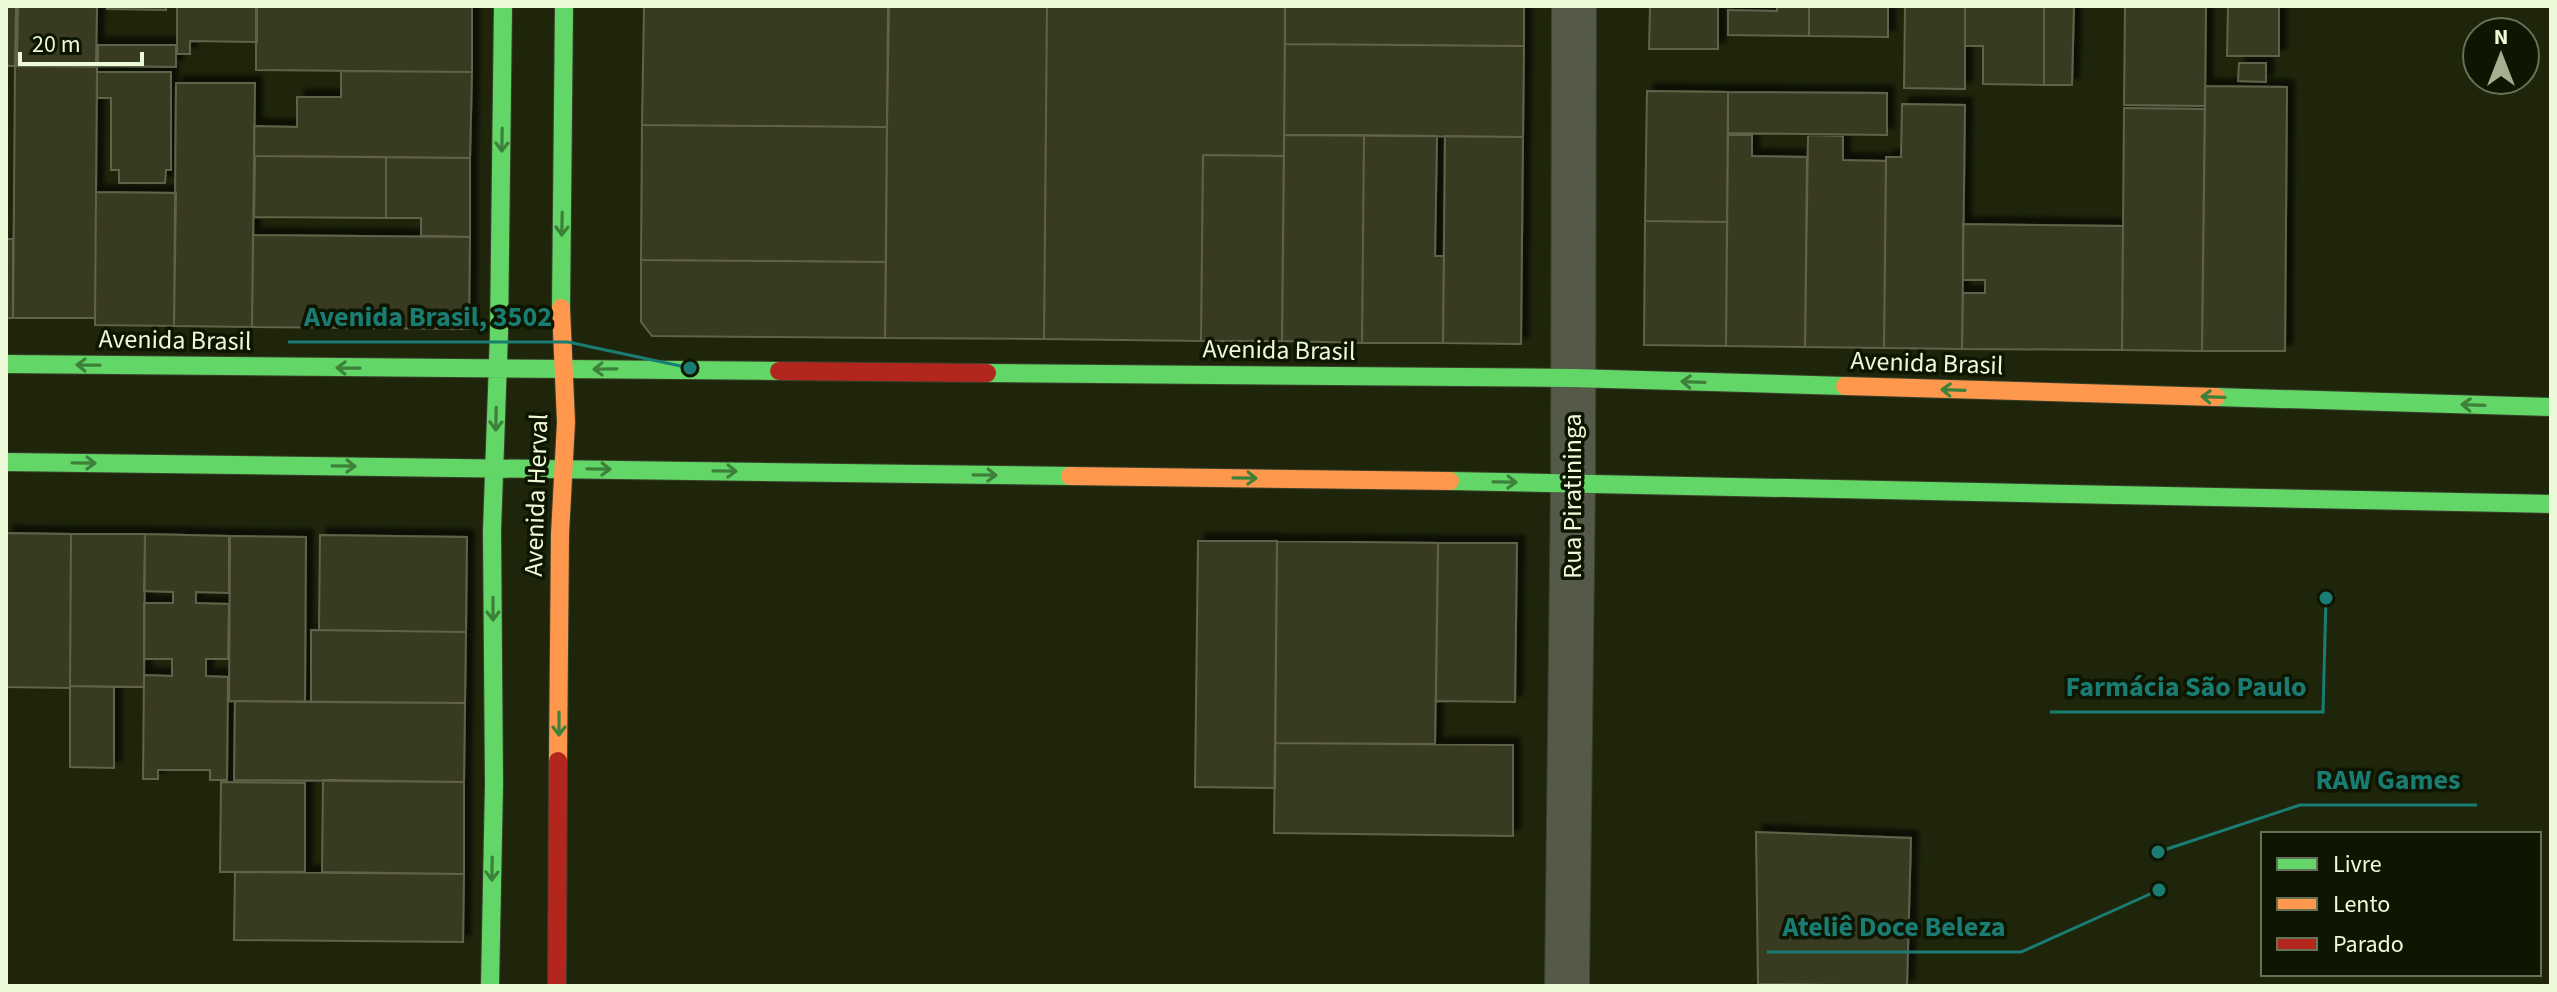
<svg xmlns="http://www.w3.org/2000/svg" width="2557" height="992" font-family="'Source Sans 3',sans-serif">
	<defs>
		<filter id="shadow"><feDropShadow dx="7" dy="-7" stdDeviation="2" flood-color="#0009"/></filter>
	</defs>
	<rect width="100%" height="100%" fill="#1e250b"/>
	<path fill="#393b22" stroke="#61634a" stroke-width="2" filter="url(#shadow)" d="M6 6H16L15 66H6Z
		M18 6H97L96 65 17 64Z
		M107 6H166V10L107 9Z
		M177 6H257V42L190 41V54H177Z
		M256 6H472V72L256 70Z
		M644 6H889L887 127 642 125Z
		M888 6H1047L1044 339 885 338Z
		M1047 6H1285L1284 156 1203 155 1201 341 1044 339Z
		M1285 6H1524V46L1285 44Z
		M1650 6H1718V49H1649Z
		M1777 6H1809V36L1728 35V10L1777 11Z
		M1809 6H1888V37L1809 36Z
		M1905 6H1965V89L1904 88Z
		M1965 6H2044V85L1983 84V46H1965Z
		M2044 6H2074L2072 85H2044Z
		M2125 6H2206L2205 106 2124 105Z
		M2228 6H2279V56H2227Z
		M1285 44 1524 46 1523 137 1284 135Z
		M98 45H176V67L98 66Z
		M2239 63H2266V82L2238 81Z
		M15 66 97 67 95 318H13Z
		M341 71 472 72 470 158 254 156V126L297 127V97H341Z
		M97 72H171V170H166L165 183H119V170H111V98H97Z
		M176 83H255L252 327 174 326Z
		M2205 86 2287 87 2285 351H2202Z
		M1647 91 1728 92 1727 222 1645 221Z
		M1728 92 1887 93V135L1728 133Z
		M1902 104 1965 105 1962 349 1884 348 1886 157H1901Z
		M2124 108 2205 109 2202 351 2122 350Z
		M642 125 887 127 886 262 641 260Z
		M1284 135H1364L1362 343 1282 341Z
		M1364 135 1437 136 1435 256H1444L1443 343H1362Z
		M1728 135H1752V156L1807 157 1805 347 1726 346Z
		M1808 135 1843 136V160L1886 161 1884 348 1805 347Z
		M1445 136 1523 137 1521 344 1443 343Z
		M1203 155 1284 156 1282 341H1201Z
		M255 156 386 157V218L254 217Z
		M386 157 470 158V237L421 236V218H386Z
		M96 192 176 193 174 326 95 325Z
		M1645 221 1727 222 1726 346 1644 345Z
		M1963 224 2123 226 2122 350 1962 349 1963 293H1985V280H1963Z
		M253 235 470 237 469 329 252 327Z
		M6 239H13V318H6Z
		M641 260 886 262 885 338 652 336 641 322Z
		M6 533 71 534 70 688 6 687Z
		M71 534H145L144 687 70 686Z
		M145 534 229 536V593L196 592V603L229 604 228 659H206V676L228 677 227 780H210V770H158V779H143L144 675 172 676V659H144V603H173V592L144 591Z
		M320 535 467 537 466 632 319 630Z
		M230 536 306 537 305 702 229 701Z
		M1198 541H1277L1275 788 1195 787Z
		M1277 541 1438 543 1435 744 1275 743Z
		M1438 543H1517L1515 702 1436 701Z
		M311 630 466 632 465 703 311 702Z
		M70 686 114 687V768L70 767Z
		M235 701 465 703 464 782 234 780Z
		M1275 743 1513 745V836L1274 833Z
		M323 780 464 782V874L322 872Z
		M221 782 305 783V872H220Z
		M1756 832 1911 838 1907 986 1758 984Z
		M235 872 464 874 463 942 234 940Z"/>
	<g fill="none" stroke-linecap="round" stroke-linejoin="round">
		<g stroke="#3a402a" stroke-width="46">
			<path id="street" d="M1567 986 1573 483 1574 6"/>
		</g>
		<g stroke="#3a402a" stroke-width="20">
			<path id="fast" d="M561 308 564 6
				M6 364 779 371
				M987 373 1573 378 1845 386
				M2216 397 2551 407
				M6 462 1070 476
				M1450 481 2551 504
				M490 986 494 784 492 531 499 333 503 6"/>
		</g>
		<g stroke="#3a402a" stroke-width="20">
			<path id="slow" d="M1845 386 2216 397
				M1070 476 1450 481
				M558 761 560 534 566 422 561 308"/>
		</g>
		<g stroke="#3a402a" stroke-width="20">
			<path id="jam" d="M779 371 987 373
				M557 986 558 761"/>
		</g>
		<use href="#street" stroke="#545948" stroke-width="44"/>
		<use href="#fast" stroke="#63d668" stroke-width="18"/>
		<use href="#slow" stroke="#ff974d" stroke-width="18"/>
		<use href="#jam" stroke="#b3261e" stroke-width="18"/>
	</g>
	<defs><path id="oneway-shaft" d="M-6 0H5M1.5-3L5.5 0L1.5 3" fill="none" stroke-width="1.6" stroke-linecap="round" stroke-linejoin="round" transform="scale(2)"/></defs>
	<g stroke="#3d803a">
		<use href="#oneway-shaft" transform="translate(502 140) rotate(91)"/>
		<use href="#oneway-shaft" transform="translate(562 224) rotate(91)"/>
		<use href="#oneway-shaft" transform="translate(88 365) rotate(-179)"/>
		<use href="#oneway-shaft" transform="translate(348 368) rotate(-179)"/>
		<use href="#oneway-shaft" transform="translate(605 369) rotate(179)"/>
		<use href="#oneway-shaft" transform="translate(1693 382) rotate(-178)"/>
		<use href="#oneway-shaft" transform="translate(1953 390) rotate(-178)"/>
		<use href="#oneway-shaft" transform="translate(2213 397) rotate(-178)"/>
		<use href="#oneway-shaft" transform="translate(2473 405) rotate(-178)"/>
		<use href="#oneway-shaft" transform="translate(496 419) rotate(91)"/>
		<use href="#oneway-shaft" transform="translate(84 463) rotate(1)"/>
		<use href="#oneway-shaft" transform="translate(344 466) rotate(1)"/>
		<use href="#oneway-shaft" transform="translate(599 469) rotate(1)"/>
		<use href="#oneway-shaft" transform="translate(725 471) rotate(1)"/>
		<use href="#oneway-shaft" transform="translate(985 475) rotate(1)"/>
		<use href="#oneway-shaft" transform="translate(1245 478) rotate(1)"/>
		<use href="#oneway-shaft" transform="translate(1505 482) rotate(1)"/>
		<use href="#oneway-shaft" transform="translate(493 609) rotate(90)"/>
		<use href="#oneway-shaft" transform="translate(559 724) rotate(90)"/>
		<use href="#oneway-shaft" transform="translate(492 869) rotate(91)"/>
	</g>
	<g text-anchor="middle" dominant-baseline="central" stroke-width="7" stroke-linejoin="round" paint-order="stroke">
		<g font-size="26" fill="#edfad9" stroke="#0e1601">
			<text transform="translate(175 340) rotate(1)">Avenida Brasil</text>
			<text transform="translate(1279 350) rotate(1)">Avenida Brasil</text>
			<text transform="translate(1927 363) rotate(2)">Avenida Brasil</text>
			<text transform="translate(536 495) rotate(-88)">Avenida Herval</text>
			<text transform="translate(1572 496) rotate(-90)">Rua Piratininga</text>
		</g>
	</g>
	<path fill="none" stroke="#1a7d73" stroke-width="3" d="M690 368L568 342H288M2326 598L2323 712H2050M2158 852L2300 805H2477M2159 890L2021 952H1767"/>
	<g fill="#1a7d73" stroke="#0e1601" stroke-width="3">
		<circle cx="690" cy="368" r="8"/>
		<circle cx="2326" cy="598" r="8"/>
		<circle cx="2158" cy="852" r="8"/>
		<circle cx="2159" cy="890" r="8"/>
	</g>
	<g font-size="28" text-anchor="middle" font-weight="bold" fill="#1a7d73" stroke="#0e1601" stroke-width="7" stroke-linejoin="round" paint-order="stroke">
		<text x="428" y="326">Avenida Brasil, 3502</text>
		<text x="2186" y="696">Farmácia São Paulo</text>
		<text x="2388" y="789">RAW Games</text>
		<text x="1894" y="936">Ateliê Doce Beleza</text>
	</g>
	<rect width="2557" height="992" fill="none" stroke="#edfad9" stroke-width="16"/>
	<rect x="2261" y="832" width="280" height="144" fill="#0e1601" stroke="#677157" stroke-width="2"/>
	<rect x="2277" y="858" width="40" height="12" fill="#63d668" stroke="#677157" stroke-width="2"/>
	<text x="2333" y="872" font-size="24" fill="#edfad9">Livre</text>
	<rect x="2277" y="898" width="40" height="12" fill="#ff974d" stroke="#677157" stroke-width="2"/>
	<text x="2333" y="912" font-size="24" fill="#edfad9">Lento</text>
	<rect x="2277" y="938" width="40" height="12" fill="#b3261e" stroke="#677157" stroke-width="2"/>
	<text x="2333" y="952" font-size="24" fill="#edfad9">Parado</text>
	<g transform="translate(2501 56)"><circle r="38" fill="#0e1601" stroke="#677157" stroke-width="2"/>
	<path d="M0-6L14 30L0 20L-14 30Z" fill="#a5af91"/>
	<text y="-12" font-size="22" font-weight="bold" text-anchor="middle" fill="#edfad9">N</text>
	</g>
	<path d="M20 52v12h122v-12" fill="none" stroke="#edfad9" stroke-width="4"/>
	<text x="32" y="52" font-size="24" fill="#edfad9" stroke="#0e1601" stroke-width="6" paint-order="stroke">20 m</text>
</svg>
